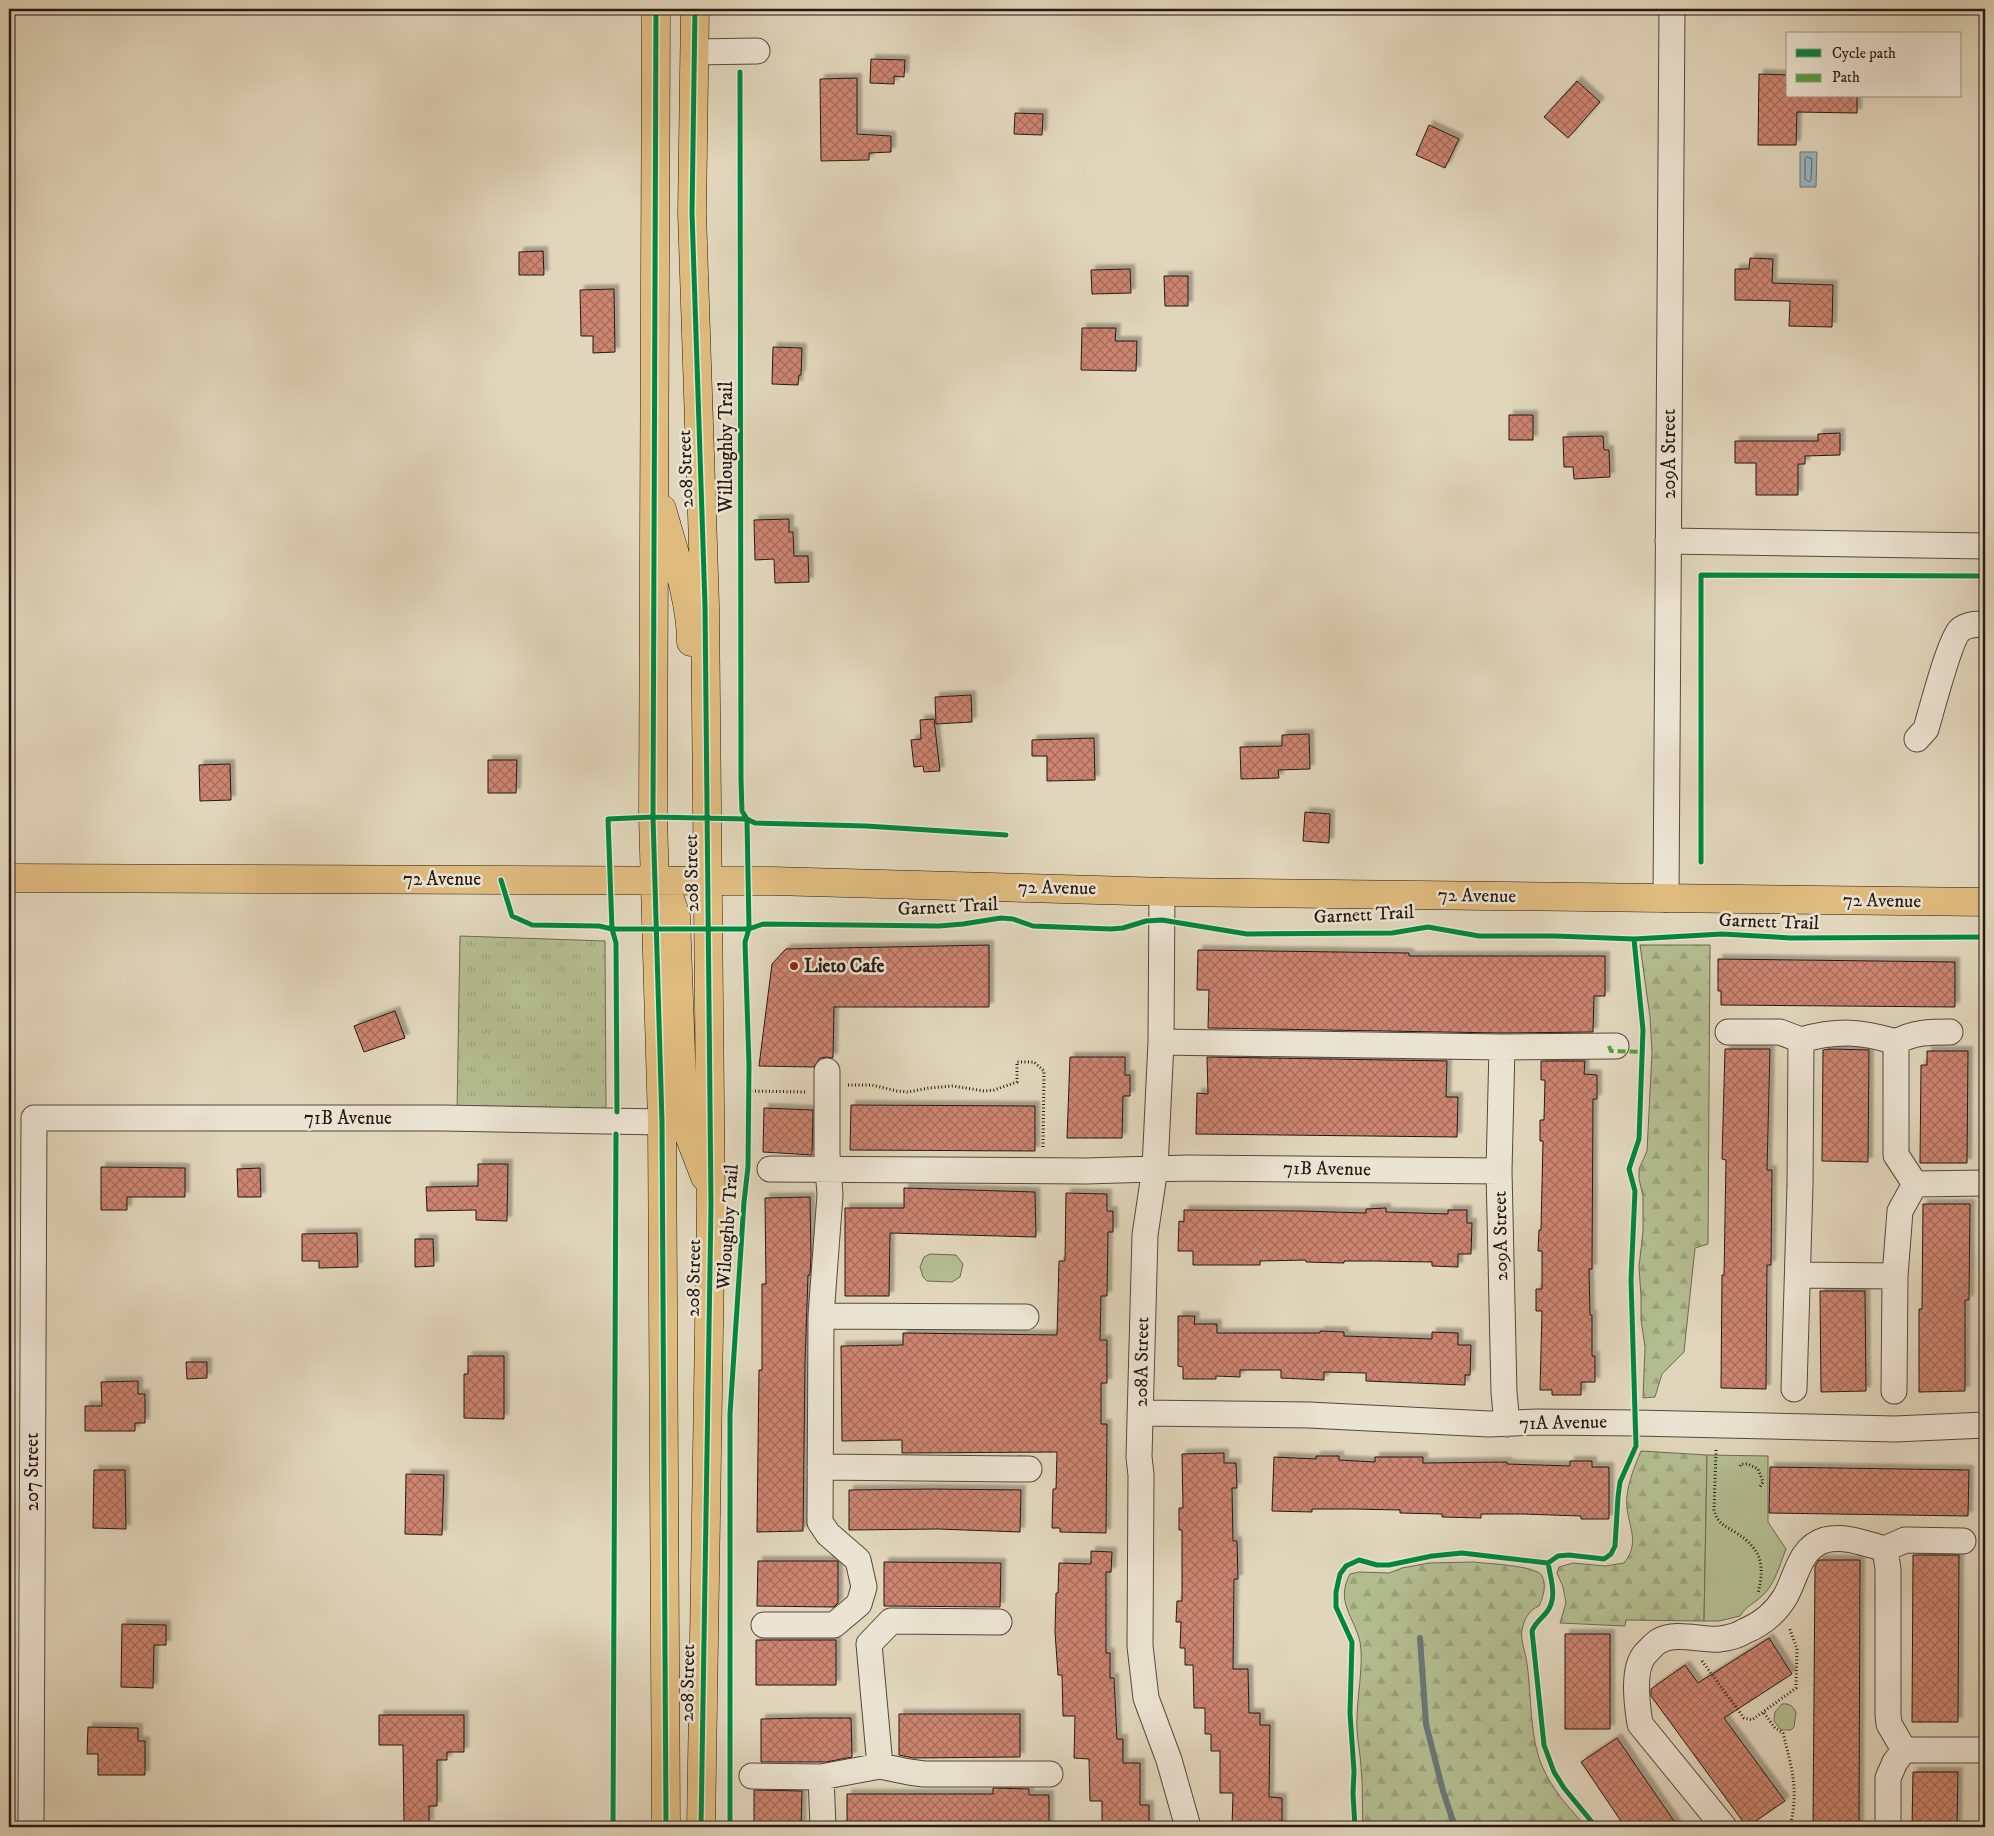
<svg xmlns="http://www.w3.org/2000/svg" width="1994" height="1836" font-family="'IM FELL DW Pica',serif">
	<defs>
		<pattern id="grass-tufts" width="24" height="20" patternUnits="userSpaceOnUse" patternTransform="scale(1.25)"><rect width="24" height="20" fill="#b3bd90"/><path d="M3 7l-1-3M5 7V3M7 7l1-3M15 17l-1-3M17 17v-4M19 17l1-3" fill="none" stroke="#9aa27b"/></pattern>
		<pattern id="forest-firs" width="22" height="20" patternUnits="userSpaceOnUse" patternTransform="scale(1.25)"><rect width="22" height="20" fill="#b3bd90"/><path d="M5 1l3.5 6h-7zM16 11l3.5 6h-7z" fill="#9aa27b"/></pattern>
		<pattern id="building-cross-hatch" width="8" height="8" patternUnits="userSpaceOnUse" patternTransform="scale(1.25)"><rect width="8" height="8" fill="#cd846f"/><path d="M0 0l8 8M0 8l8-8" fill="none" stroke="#a66b5a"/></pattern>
		<filter id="shadow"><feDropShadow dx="4.5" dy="-4.5" stdDeviation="1" flood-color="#0004"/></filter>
	</defs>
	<rect width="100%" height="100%" fill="#e1d6bb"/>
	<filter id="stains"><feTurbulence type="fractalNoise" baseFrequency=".004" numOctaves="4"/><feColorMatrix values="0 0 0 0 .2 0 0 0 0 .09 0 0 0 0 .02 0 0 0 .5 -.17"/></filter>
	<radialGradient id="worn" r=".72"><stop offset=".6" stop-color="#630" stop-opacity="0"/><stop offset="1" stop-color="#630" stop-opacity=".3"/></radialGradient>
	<path fill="url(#grass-tufts)" stroke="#6c6b52" d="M460 936 605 941 606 1112H457Z"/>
	<path fill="url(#forest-firs)" stroke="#6c6b52" d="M1640 945H1710L1708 1244 1695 1248 1684 1352 1662 1374 1655 1397 1643 1398 1645 1347 1641 1320V1296L1639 1267 1643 1231V1196L1639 1179V1169L1647 1151 1652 1053 1650 1017Z
		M1641 1451 1707 1455 1704 1621 1626 1620 1625 1626 1560 1623 1566 1603 1563 1587 1557 1573 1559 1567 1573 1563 1605 1566 1624 1563C1643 1540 1624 1522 1627 1496 1629 1479 1635 1466 1641 1451Z
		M1474 1562C1487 1564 1536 1565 1542 1576 1547 1585 1543 1598 1539 1606 1529 1610 1524 1619 1522 1630 1520 1640 1526 1653 1527 1664 1532 1697 1529 1734 1542 1766 1552 1789 1569 1809 1587 1827H1363C1362 1807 1363 1786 1361 1766 1360 1750 1356 1735 1357 1719 1357 1699 1364 1661 1360 1642 1354 1616 1335 1602 1350 1574L1359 1572 1389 1573 1402 1568 1429 1563Z"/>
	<path fill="#b3bd90" stroke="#6c6b52" d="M930 1254 956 1255 963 1264 960 1277 952 1282 927 1281 923 1277 920 1267 924 1257Z
		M1707 1455 1768 1456V1522L1786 1549C1780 1564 1775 1584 1763 1595 1755 1603 1746 1606 1740 1616L1719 1621H1704Z
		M1782 1704C1790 1703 1794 1707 1796 1713L1794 1727 1791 1730H1781L1774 1721 1775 1712Z"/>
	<path fill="#99b6bb" stroke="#6b7778" d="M1800 152H1817L1816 187H1800Z"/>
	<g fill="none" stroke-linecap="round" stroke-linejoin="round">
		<path stroke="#5f6867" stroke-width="1" d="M1807 157 1812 159 1811 180 1809 182 1805 179V159Z"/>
		<path stroke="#6b7778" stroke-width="6" d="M1420 1638 1426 1724 1443 1791 1455 1827"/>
	</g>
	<path fill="url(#building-cross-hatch)" stroke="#251913" filter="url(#shadow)" d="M871 59 905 60 904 77 894 76V84L870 83Z
		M1759 74 1788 75V96H1857V113L1797 112 1796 145H1758Z
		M857 78V134L891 136V152L869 153V160L821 161 820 79Z
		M1577 81 1600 102 1568 138 1544 117Z
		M1015 113 1043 114 1042 135 1014 134Z
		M1429 125 1459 139 1445 168 1416 155Z
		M543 251 544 275H519V252Z
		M1750 258 1773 259 1772 283 1833 285 1832 327 1789 326 1790 301 1735 300V269H1749Z
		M1130 269 1131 293 1092 294 1091 270Z
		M1164 276H1188V306H1165Z
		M614 289 615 352 593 353V336H581L580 290Z
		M1082 328H1116L1115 341H1137L1136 371 1081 370Z
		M773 347 802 348 801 375H799L798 385 772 384Z
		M1509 415H1533V440H1509Z
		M1840 433V455L1805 456V464H1798V495H1756V463H1735V441H1818V434Z
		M1603 436 1604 450H1609L1610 477 1574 479 1573 467H1564L1563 437Z
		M789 519V532H793L794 556H808L809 582 775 583 774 559 755 560 754 520Z
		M971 695 972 722 936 724 935 697Z
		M934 719 940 771 924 772 923 766 914 767 911 740 921 739 920 720Z
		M1309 734 1310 769 1278 770 1279 778 1241 779 1240 747 1282 746V735Z
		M1094 738 1095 780 1047 781V756H1032V740Z
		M488 760H517L516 793H488Z
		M230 764 231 800 200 801 199 765Z
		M1305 812 1330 814 1329 843 1303 841Z
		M989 945V1007H834L833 1058 827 1057 820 1058 814 1067 759 1066 772 964 786 949Z
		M1198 950 1409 953V956H1605V996H1594L1593 1032 1502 1033 1208 1028 1209 990H1197Z
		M1718 959 1955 962V1007L1721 1005V991H1718Z
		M395 1011 405 1038 364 1052 354 1026Z
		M1725 1049H1770L1767 1170H1772L1771 1265H1767L1766 1389 1721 1388 1722 1275H1724L1726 1160 1722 1159Z
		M1830 1049 1869 1050 1868 1162 1822 1161 1823 1050Z
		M1927 1051H1968L1967 1163H1920L1921 1065H1927Z
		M1070 1057H1125V1075H1130V1096H1123L1122 1138H1067Z
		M1207 1057 1447 1061 1446 1097H1458L1457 1137 1196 1134 1197 1093 1208 1094Z
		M1541 1061H1585L1584 1074 1597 1075V1099H1593L1592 1269H1589L1590 1315H1592V1356H1595V1382H1581V1395H1552V1390H1540L1542 1311H1536V1289H1542V1251H1538L1539 1230H1541L1543 1141H1540V1120H1544L1545 1080H1541Z
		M851 1105 1035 1106V1151L850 1150Z
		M764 1108 813 1110 812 1155 763 1152Z
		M478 1164H508L507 1221 476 1220V1210L427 1211 426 1187 478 1186Z
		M101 1167 185 1168V1197H127V1210H101Z
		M260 1168 261 1197H238L237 1169Z
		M904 1188 1035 1192 1036 1237 890 1233 889 1296H845V1208H904Z
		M1066 1193 1107 1194V1211H1113V1232H1108L1107 1296H1101L1100 1340H1107V1383H1101V1424H1107L1106 1533 1060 1532V1528H1052L1053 1489H1056L1057 1452 902 1453V1440L842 1441 841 1346 903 1345V1333L1057 1335 1059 1261H1065Z
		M810 1197 811 1255 810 1275H808L805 1362 803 1531 757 1532 759 1370H762V1284H766L765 1198Z
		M1923 1204H1970L1969 1300H1965V1391L1919 1392V1309H1922Z
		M1386 1208V1212L1448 1214V1210H1467V1223H1472L1471 1254H1458V1267L1432 1266V1262L1376 1261H1344V1263L1306 1262V1260L1260 1261V1265H1193V1251H1178L1179 1221 1184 1222V1210L1302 1211 1366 1213V1209Z
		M357 1233 358 1267 319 1268V1261H302V1234Z
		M415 1239H433L434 1266 415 1267Z
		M1820 1291H1865L1866 1391 1821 1392Z
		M1178 1316H1195L1194 1324H1217V1333H1320V1331L1344 1332V1336L1432 1339V1332L1458 1333V1345H1471L1470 1375H1465V1385L1366 1381V1373L1324 1372V1380L1281 1378V1370H1240V1377L1216 1376V1379H1183V1367L1178 1366Z
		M468 1356H504V1419L464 1418V1374H468Z
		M186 1362H207V1378L187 1379Z
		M138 1381V1394H145V1423H135V1431H85V1406H102L101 1382Z
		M1224 1453V1463H1236L1237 1488H1232L1233 1541H1237L1238 1579H1234L1233 1669H1248L1249 1713H1260V1725H1270L1269 1797 1282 1798V1827H1232L1233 1793H1220V1751H1211V1734H1205V1708H1194L1193 1665H1185V1648H1180L1181 1622H1176L1177 1601H1182V1530H1179V1508H1183L1182 1454Z
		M1316 1456H1339V1460L1375 1462V1457H1423V1463L1507 1462V1464L1570 1466V1461H1592V1467H1609V1519H1581V1516L1523 1514H1481V1518L1442 1517V1514L1400 1513V1510L1354 1509H1312V1512L1272 1511 1274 1457 1316 1459Z
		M1770 1467 1969 1470 1968 1516 1769 1513Z
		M94 1470H125L126 1529 93 1528Z
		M406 1474 444 1475 442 1535 405 1534Z
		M932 1489 1021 1490 1020 1532 938 1529 849 1530V1490Z
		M1091 1551 1112 1552 1111 1572H1106V1653H1110V1678H1114L1117 1739H1123V1763H1140V1805H1149V1827H1102V1801H1090L1089 1759 1074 1758 1075 1716H1063L1062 1675H1058L1055 1632 1056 1593H1058L1059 1563 1091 1564Z
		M1913 1555H1959L1958 1722H1912Z
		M1819 1560H1860L1859 1827H1813L1815 1566Z
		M758 1561H838V1603L834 1607 757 1606Z
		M884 1562 1001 1563 1000 1607 884 1606Z
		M122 1624 166 1625V1645H154L153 1688 121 1687Z
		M1565 1634H1610V1729H1565Z
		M1769 1638 1792 1674 1724 1718 1785 1801 1747 1827 1651 1696V1689L1685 1665 1698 1683Z
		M756 1640H836V1685H756Z
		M899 1714H1020V1757L913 1758 899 1755Z
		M379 1715H464V1752H447V1760H437V1806H429V1824H404L403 1745H379Z
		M806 1718H851L852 1757 826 1762H761V1719Z
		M88 1727 138 1728V1741H145V1775H98V1754H87Z
		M1617 1738 1678 1827H1625L1581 1762Z
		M1913 1772H1958L1957 1827H1912Z
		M993 1788 1029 1789V1795H1049V1827H847V1794H993Z
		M754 1790 802 1791 801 1827H754Z"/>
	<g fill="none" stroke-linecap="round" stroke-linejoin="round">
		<g stroke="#54483d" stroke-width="27">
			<path id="minor" d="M694 52 757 51
				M1668 541 1985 546
				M1917 739 1926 729C1931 712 1950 639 1960 630 1967 624 1976 624 1985 624
				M1162 891 1161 1042 1155 1168 1145 1235 1139 1457 1141 1475 1140 1646 1146 1698 1169 1760 1188 1827
				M1666 899 1672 9
				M1728 1032H1780L1801 1040
				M1161 1042 1502 1047 1616 1046
				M1502 1047 1499 1171 1504 1392 1507 1424
				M770 1169 1086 1171 1188 1168 1499 1171
				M1915 1184 1985 1183
				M1798 1275 1895 1276
				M821 1316 1026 1317
				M1794 1389 1800 1185 1801 1040C1837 1030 1861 1031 1896 1042 1914 1032 1930 1032 1950 1032
				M1894 1391 1895 1276 1900 1211 1915 1184 1896 1155V1042
				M1140 1413 1309 1415 1489 1424 1538 1422 1636 1423 1895 1429 1985 1425
				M820 1467 1029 1469
				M1885 1549 1888 1569V1715L1889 1724 1904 1750 1895 1762 1888 1778V1827
				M764 1625H834L859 1604 864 1587 858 1560 828 1534 820 1522 821 1316 830 1195 827 1154V1071
				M1904 1750H1985
				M880 1766 869 1644 891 1621 999 1622
				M752 1776 821 1777 880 1766 909 1772 924 1774H1050
				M821 1777 823 1827
				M31 1827 34 1118H443L662 1122
				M1724 1827 1640 1724C1637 1705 1632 1669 1645 1654 1649 1650 1655 1643 1659 1641 1676 1631 1702 1641 1720 1639 1727 1638 1739 1635 1745 1631 1762 1624 1776 1612 1785 1597 1797 1576 1799 1548 1825 1540 1845 1535 1867 1544 1885 1549L1905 1540 1963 1541"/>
		</g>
		<g stroke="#251913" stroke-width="29">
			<path id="major" d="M656 9 653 817 662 1122 666 1827
				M695 9 692 213 705 605 711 1205 701 1827
				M662 509C673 549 691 600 691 642
				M9 878 772 881 1169 892 1985 902
				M653 880 670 899 676 916 683 1110 686 1128 705 1177"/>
		</g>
		<path stroke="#251913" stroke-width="3" stroke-dasharray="1 2.5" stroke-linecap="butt" d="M848 1085H872L897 1091 908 1092 929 1088 953 1086 984 1091 994 1090 1017 1082V1062H1034L1044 1071 1043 1149
			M748 1091 806 1092
			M1716 1450 1714 1510C1717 1523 1725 1526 1735 1532 1762 1549 1765 1565 1758 1593
			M1740 1466 1741 1464H1748L1758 1469 1763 1482 1760 1487
			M1702 1661 1744 1718 1752 1720 1796 1688 1797 1649 1789 1627
			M1764 1713 1775 1728 1783 1733C1792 1769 1799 1790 1790 1827"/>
		<use href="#minor" stroke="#ece4d3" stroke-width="25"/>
		<use href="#major" stroke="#e0bb7e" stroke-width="28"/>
		<path stroke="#50a13f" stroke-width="4" stroke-dasharray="8 4" stroke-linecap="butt" d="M1609 1046 1611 1051 1643 1052"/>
		<g stroke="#ece4d3" stroke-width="8">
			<path id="cycleway" d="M656 9 653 817 662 1122 666 1827
				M695 9 692 213 705 605 711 1205 701 1827
				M740 72 741 780 742 811 747 819
				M1701 862V575L1985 576
				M501 880 512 916 532 925 599 926 612 929H749L763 924 939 926 963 924 1001 918 1013 919 1033 926 1111 929 1123 928 1146 921 1162 920 1247 934 1392 933 1428 927 1479 936H1555L1634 939 1722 934 1791 938 1985 937
				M617 1112 616 943 612 929 608 819 653 817 747 819 755 823 866 826 1006 835
				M1548 1563C1551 1580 1558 1599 1546 1613 1541 1619 1535 1623 1532 1631L1544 1745 1554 1772 1564 1788 1596 1827
				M613 1827 616 1134
				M730 1827V1414L744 1202 748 1167 749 1065 745 942 749 929 747 819
				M1355 1827 1353 1794 1354 1771 1350 1713 1352 1642 1336 1607V1592L1340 1574 1346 1566 1359 1560 1377 1565H1389L1432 1556 1462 1553 1548 1563 1558 1556 1569 1555 1604 1559 1611 1554 1615 1546 1618 1497 1620 1482 1636 1446 1631 1280 1635 1191 1629 1169 1639 1139 1643 1030 1634 939"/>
		</g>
		<use href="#cycleway" stroke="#00873e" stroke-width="5"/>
	</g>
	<circle fill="#8f2418" stroke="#ece4d3" stroke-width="2" cx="794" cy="966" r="5"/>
	<g text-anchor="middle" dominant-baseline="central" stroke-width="5" stroke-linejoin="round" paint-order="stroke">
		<g font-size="19" fill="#251913" stroke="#ece4d3">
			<text transform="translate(726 447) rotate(-90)">Willoughby Trail</text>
			<text transform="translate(1669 454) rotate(-90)">209A Street</text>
			<text transform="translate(686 469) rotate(-92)">208 Street</text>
			<text transform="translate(692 873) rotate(-91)">208 Street</text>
			<text x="442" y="879">72 Avenue</text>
			<text transform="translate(1057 888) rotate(1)">72 Avenue</text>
			<text transform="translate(1477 896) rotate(1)">72 Avenue</text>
			<text transform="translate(1882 901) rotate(1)">72 Avenue</text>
			<text transform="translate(948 907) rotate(-3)">Garnett Trail</text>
			<text transform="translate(1364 915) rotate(-3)">Garnett Trail</text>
			<text transform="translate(1769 922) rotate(2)">Garnett Trail</text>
			<text x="348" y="1118">71B Avenue</text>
			<text transform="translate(1327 1169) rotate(1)">71B Avenue</text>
			<text transform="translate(728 1227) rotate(-86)">Wiloughby Trail</text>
			<text transform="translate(1501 1236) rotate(-91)">209A Street</text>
			<text transform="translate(694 1278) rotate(-89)">208 Street</text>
			<text transform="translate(1142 1362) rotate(-89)">208A Street</text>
			<text transform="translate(1563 1423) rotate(-1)">71A Avenue</text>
			<text transform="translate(32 1472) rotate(-90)">207 Street</text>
			<text transform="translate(688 1683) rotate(-89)">208 Street</text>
		</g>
		<g font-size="19" font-weight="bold" fill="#251913" stroke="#ece4d3" text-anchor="start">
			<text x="804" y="966">Lieto Cafe</text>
		</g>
	</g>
	<rect width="1994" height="1836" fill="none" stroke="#e1d6bb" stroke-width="30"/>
	<rect x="10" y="10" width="1974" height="1816" fill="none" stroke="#251913" stroke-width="2.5"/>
	<rect x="15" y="15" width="1964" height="1806" fill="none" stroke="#251913"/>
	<rect x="1786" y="32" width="175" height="65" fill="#ece4d3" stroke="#9c9386"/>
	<rect x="1796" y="49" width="25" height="8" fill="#00873e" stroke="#9c9386"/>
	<text x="1832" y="58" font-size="15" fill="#251913">Cycle path</text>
	<rect x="1796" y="74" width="25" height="8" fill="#50a13f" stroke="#9c9386"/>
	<text x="1832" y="82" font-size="15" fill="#251913">Path</text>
	<rect width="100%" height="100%" filter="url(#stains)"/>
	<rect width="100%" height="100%" fill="url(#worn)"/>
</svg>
